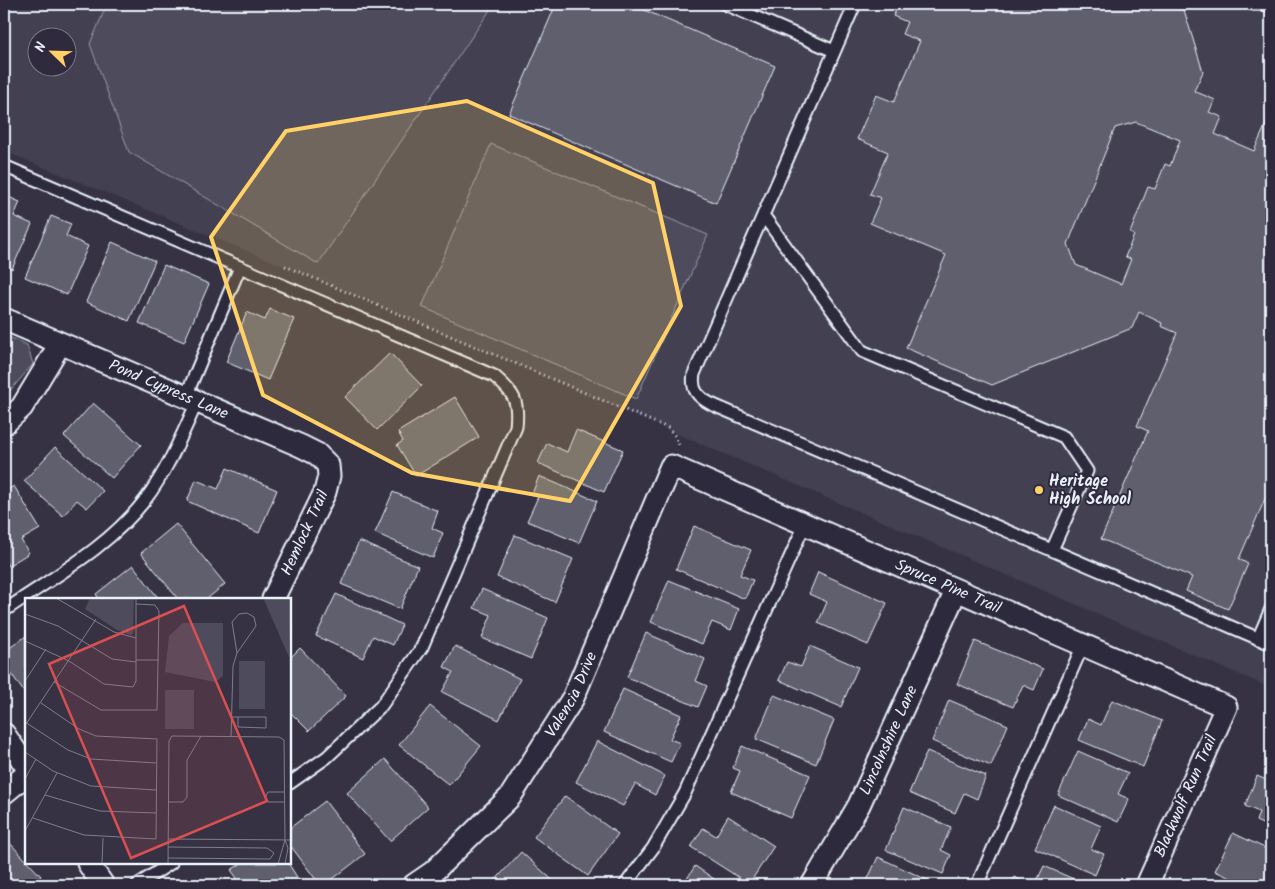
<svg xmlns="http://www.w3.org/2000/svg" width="1275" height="889" font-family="Kalam,sans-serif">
	<rect width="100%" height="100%" fill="#363244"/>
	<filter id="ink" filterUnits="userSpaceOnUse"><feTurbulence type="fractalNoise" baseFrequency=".02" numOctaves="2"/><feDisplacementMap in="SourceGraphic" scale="10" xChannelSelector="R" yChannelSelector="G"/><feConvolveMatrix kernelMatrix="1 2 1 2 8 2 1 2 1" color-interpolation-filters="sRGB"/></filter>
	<g filter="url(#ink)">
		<path fill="#433f51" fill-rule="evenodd" d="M4 4H1271V688L344 291 4 151ZM38 38H68V68H38Z"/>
		<path fill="#4d4b5c" stroke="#9a9eaa" d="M107 4H489L490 10 318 264 129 152 90 44Z
			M491 144 708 235 636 399 422 307Z
			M4 335 27 345 33 364 4 398Z"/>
		<path fill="#605e6e" stroke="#e8f1f8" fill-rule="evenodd" d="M556 4H630L775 66 716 203 509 114Z
			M899 4H1172L1171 8 1184 10 1203 72 1194 91 1215 100 1209 112 1222 117 1215 134 1254 151 1271 113V485L1239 559 1248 564 1228 609 1186 591 1192 577 1101 539 1148 431 1137 426 1177 333 1161 326 1162 323 1139 312 1132 328 992 385 906 348 946 255 870 223 881 198 870 194 888 152 857 139 876 95 894 102 920 41 902 34 907 22 893 16ZM1136 122 1180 140 1170 166 1165 164 1155 189 1148 187 1130 233 1134 235 1125 257 1131 259 1121 284 1076 265 1068 244 1115 128Z
			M4 195 20 202 14 216 32 224 12 269 4 265Z
			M51 216 71 224 66 236 88 246 67 295 25 277Z
			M112 242 155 261 129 321 86 302Z
			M164 265 209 284 184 342 139 323Z
			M270 309 294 319 268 380 226 362 247 312 265 320Z
			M390 353 422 386 377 430 345 397Z
			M455 397 479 437 416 476 397 445 403 441 398 432Z
			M93 403 141 445 112 478 64 436Z
			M576 430 623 450 604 492 538 463 547 443 567 452Z
			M55 447 103 491 87 508 77 500 63 516 24 481Z
			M227 468 277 490 259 533 187 501 196 480 218 489Z
			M539 476 597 501 579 543 527 521 538 497 532 494Z
			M14 486 40 529 21 540 29 553 8 566 4 558V492Z
			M393 492 438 511 432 528 443 533 433 558 375 533Z
			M176 524 225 584 207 599H178L141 553Z
			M694 526 751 550 740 575 753 580 745 599 676 569Z
			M515 535 573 559 555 602 497 577Z
			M359 541 418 566 400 609 341 584Z
			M133 565 159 599H99L96 594Z
			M818 572 887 603 868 645 818 623 827 602 809 594Z
			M669 580 739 609 731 630 712 622 702 644 651 622Z
			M482 589 548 618 531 659 482 638 491 615 474 608Z
			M336 594 402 625 393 645 373 636 363 658 316 636Z
			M646 633 705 659 696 681 707 686 698 707 627 677Z
			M26 636V695L4 663V652Z
			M975 641 1043 669 1034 690 1023 685 1013 707 957 684Z
			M455 646 520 679 499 720 442 692 453 672 444 667Z
			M810 646 858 667 841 707 779 680 787 662 801 667Z
			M300 648 346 696 309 731 290 712V658Z
			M623 689 681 715 670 739 680 743 671 762 604 732Z
			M774 695 834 720 816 764 756 739Z
			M949 700 1008 725 991 766 932 741Z
			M1112 700 1162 721 1143 767 1079 740 1088 719 1101 725Z
			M430 706 481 746 449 785 399 745Z
			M597 741 665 776 655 795 635 784 623 806 576 782Z
			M1271 744V761L1265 758Z
			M742 746 810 775 791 818 731 792 740 771 733 768Z
			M927 751 986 776 977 799 964 793 955 813 909 793Z
			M1078 751 1128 773 1118 794 1129 799 1118 822 1058 795Z
			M385 759 428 807 390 841 347 793Z
			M1257 776 1271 782V828L1256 821 1259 812 1245 806Z
			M565 796 618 834 588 876 534 837Z
			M325 801 365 854 325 885H320L290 845V828Z
			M1054 805 1101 826 1091 849 1104 854 1095 875 1035 848Z
			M904 807 951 827 941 850 951 855 943 874 886 850Z
			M728 816 774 846 749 884 691 847 703 828 716 836Z
			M1233 833 1271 851V885H1246L1215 871Z
			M7 840 41 876 32 885H4V843Z
			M521 852 558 885H491Z
			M878 857 938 885H865Z
			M242 863H288L302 885H242L231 870Z
			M695 866 723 885H683Z
			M1044 866 1087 885H1035Z
			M1014 877 1031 885H1010Z"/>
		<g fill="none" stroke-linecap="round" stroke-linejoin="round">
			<g stroke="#e8f1f8" stroke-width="15">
				<path id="lane" d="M725 4 834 51
					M855 4 694 374C691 390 698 397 711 404L1271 644
					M1253 4 1271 5
					M4 166 494 376C514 393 519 400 516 427L422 647 381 706 327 757 290 783
					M763 215 862 351 1064 437 1087 471 1052 550
					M186 396 240 267
					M4 611C53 577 108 548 145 500 167 471 182 435 197 402
					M1258 639 1271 609
					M137 885 171 863
					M625 885 653 848 685 793 804 526
					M977 885 1083 645"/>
			</g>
			<g stroke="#e8f1f8" stroke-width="25">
				<g id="street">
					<path id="s1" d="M4 319 301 446 317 454 328 465 329 476 325 492 273 599"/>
					<path d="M4 424 22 407 60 344"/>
					<path d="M4 734 26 766"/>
					<path d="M4 793 26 775"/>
					<path d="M88 863 103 885"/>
					<path id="s2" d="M414 885 433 872 510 797 573 698 671 466 1226 707 1147 885"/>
					<path id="s3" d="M812 885 859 805 956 591"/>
				</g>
			</g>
			<path stroke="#e8f1f8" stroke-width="3" stroke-dasharray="1 4" stroke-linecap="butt" d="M285 266 668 428 675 436 679 445"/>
			<use href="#lane" stroke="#2f2a3d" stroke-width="11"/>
			<use href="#street" stroke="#2f2a3d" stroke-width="21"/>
		</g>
	</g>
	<path fill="#ffd166" fill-opacity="0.2" stroke="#ffd166" stroke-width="4" stroke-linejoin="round" d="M467 101 653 183 681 306 570 501 412 473 263 395 211 237 286 131Z"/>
	<circle fill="#ffd166" stroke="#2f2a3d" stroke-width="2" cx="1039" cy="490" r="5"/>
	<g text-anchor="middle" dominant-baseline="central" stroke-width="4" stroke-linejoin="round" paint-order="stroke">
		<g font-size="16" fill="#e8f1f8" stroke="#2f2a3d">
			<text stroke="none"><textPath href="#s1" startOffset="179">Pond Cypress Lane</textPath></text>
			<text transform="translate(305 533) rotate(-65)">Hemlock Trail</text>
			<text stroke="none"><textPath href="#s2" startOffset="802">Spruce Pine Trail</textPath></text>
			<text stroke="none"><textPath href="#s2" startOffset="250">Valencia Drive</textPath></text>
			<text stroke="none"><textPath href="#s3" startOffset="164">Lincolnshire Lane</textPath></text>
			<text transform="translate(1186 796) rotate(-66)">Blackwolf Run Trail</text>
		</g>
		<g font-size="16" font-weight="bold" fill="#e8f1f8" stroke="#2f2a3d" text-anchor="start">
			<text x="1049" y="481">Heritage<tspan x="1049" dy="18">High School</tspan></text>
		</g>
	</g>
	<g transform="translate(25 598)">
		<rect width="266" height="266" fill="#363244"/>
		<path d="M65 0H109L108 35 106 37 92 32 60 11ZM242 0H266L264 59 239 2ZM158 25H198V78L190 84 140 74 144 38ZM214 63H240V111H214ZM140 92H169V131H140Z" fill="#4d4b5c"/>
		<path fill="none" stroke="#7d7e8c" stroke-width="1" d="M31 0 89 34 111 40M0 16 33 28 87 61 111 64M0 43 44 63 79 86 108 89 111 83V0M111 62H134M0 83 21 51M29 84 76 112H132L134 13 130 7 111 6M206 119H241V130L213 129V119M0 124 43 152 66 161 131 165M1 126 71 21M206 139 208 68 212 55 231 28 229 19 222 15 214 16 207 24 212 55M0 154 28 173 66 188 131 192M0 181 11 161M20 197 75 213 131 215M144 204H158L162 199V162L176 138M260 204H243L240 200 243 194H260M8 220 59 237 131 241 132 141 71 138 54 131 16 105M0 233 32 175M143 241 267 242M260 242 263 250 260 266M143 249 242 250 249 255 245 261 143 260M77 266 78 240M143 266 144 143 147 138 254 139 259 142 260 242 253 266"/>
		<path fill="#da5052" fill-opacity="0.15" stroke="#da5052" stroke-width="2.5" d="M159 8 242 203 106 260 24 66Z"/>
		<rect width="266" height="266" fill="none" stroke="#e8f1f8" stroke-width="2.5"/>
	</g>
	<rect width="1275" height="889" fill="none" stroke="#2f2a3d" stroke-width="20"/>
	<rect x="10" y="10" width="1255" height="869" fill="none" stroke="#e8f1f8" stroke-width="2" filter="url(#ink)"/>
	<g transform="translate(52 52) rotate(293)"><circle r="24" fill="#2f2a3d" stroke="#797a88"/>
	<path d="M0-4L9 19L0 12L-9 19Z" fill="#ffd166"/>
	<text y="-8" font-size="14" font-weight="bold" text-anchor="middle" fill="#e8f1f8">N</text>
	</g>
</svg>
